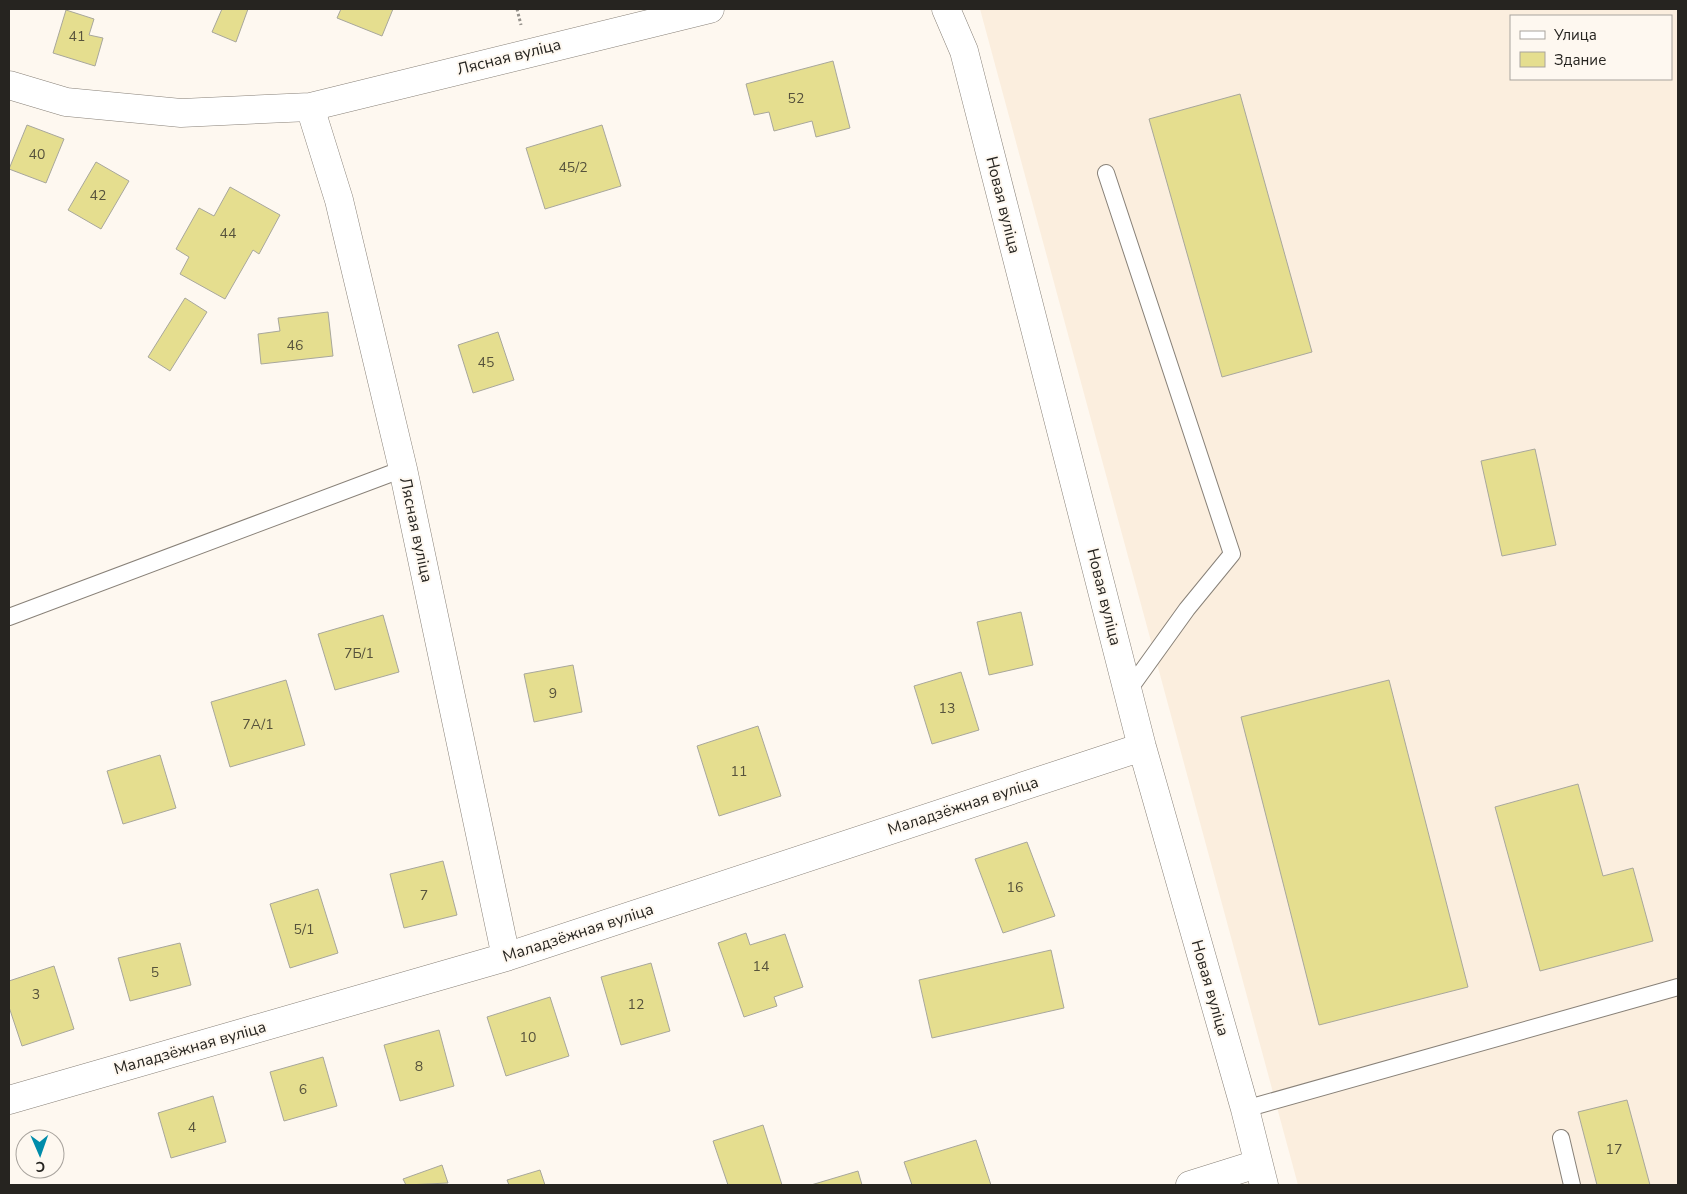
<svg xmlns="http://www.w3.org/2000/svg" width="1687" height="1194" font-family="'Nunito Sans',sans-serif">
	<rect width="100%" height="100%" fill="#fef8f0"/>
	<path fill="#fbeede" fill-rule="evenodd" d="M980 9H1678V1185H1298ZM1511 16H1671V79H1511Z"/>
	<path fill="#e5de8f" stroke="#a8a79c" d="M222 9H248L236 42 212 32Z
		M341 9H393L382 36 337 18Z
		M66 10 94 19 89 35 103 38 95 66 53 53Z
		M833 61 850 128 816 137 812 121 774 131 769 112 754 115 746 84Z
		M1240 94 1312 352 1222 377 1149 119Z
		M27 125 64 139 46 183 9 169Z
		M602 125 621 186 545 209 526 148Z
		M96 162 129 181 101 229 68 210Z
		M230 187 280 215 259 254 253 250 225 299 180 274 189 257 176 249 199 208 214 216Z
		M185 298 207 312 170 371 148 357Z
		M328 312 333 356 261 364 258 334 280 331 278 318Z
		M498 332 514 380 473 393 458 345Z
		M1535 449 1556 545 1502 556 1481 461Z
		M1021 612 1033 665 989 675 977 622Z
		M383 615 399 672 335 690 318 634Z
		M573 665 582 712 534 722 524 674Z
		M961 672 979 730 932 744 914 686Z
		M286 680 305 745 230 767 211 702Z
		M1389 680 1468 987 1319 1025 1241 717Z
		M758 726 781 796 719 816 697 746Z
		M160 755 176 808 123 824 107 771Z
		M1578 784 1603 876 1633 868 1653 941 1540 971 1495 807Z
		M1027 842 1055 916 1003 933 975 859Z
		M443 861 457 915 404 928 390 874Z
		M318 889 338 953 290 968 270 904Z
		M746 933 750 945 785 934 803 987 774 997 777 1006 744 1017 718 943Z
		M180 943 191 985 130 1001 118 958Z
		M1051 950 1064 1008 932 1038 919 980Z
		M651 963 670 1031 621 1045 601 977Z
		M54 966 74 1029 22 1046 9 1007V981Z
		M550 997 569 1056 506 1076 487 1017Z
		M439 1030 454 1086 400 1101 384 1045Z
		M323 1057 337 1106 284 1121 270 1072Z
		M213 1096 226 1142 171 1158 158 1113Z
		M1627 1100 1650 1185H1597L1578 1112Z
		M763 1125 782 1185H728L713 1141Z
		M976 1140 991 1185H912L904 1162Z
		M442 1165 448 1183 406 1185 403 1179Z
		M540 1170 545 1185H509L507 1180Z
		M858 1171 862 1185H811Z"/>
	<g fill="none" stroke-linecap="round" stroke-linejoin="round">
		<g stroke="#888178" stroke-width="18">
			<path id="service" d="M1106 173 1232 554 1187 609 1128 691
				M9 617 403 469
				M1245 1109 1678 987
				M1561 1138 1572 1185"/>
		</g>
		<g stroke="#888178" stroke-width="29">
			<path id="minor" d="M946 9 964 51 1142 747 1245 1109 1264 1185
				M9 85 66 102 181 113 310 107 710 9
				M310 107 339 200 403 469 506 957
				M9 1100 506 957 1142 747
				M1190 1185 1257 1164"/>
		</g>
		<path stroke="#96928c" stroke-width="3" stroke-dasharray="2.5 2.5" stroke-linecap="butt" d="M517 9 521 25"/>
		<use href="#service" stroke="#fff" stroke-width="16"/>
		<use href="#minor" stroke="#fff" stroke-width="28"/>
	</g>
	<g text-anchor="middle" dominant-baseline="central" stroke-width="4" stroke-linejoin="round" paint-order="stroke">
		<g font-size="14" fill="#56523c">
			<text x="77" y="36">41</text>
			<text x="796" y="98">52</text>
			<text x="37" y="154">40</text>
			<text x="573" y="167">45/2</text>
			<text x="98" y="195">42</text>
			<text x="228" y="233">44</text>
			<text x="295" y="345">46</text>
			<text x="486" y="362">45</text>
			<text x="359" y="653">7Б/1</text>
			<text x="553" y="693">9</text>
			<text x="947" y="708">13</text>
			<text x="258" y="724">7A/1</text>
			<text x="739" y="771">11</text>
			<text x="1015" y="887">16</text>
			<text x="424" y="895">7</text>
			<text x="304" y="929">5/1</text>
			<text x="761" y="966">14</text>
			<text x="155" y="972">5</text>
			<text x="36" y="994">3</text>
			<text x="636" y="1004">12</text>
			<text x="528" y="1037">10</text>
			<text x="419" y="1066">8</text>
			<text x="303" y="1089">6</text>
			<text x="192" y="1127">4</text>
			<text x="1614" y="1149">17</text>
		</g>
		<g font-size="16" fill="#262420" stroke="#fef8f0">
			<text transform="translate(509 57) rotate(-14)">Лясная вуліца</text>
			<text transform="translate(1003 205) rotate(76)">Новая вуліца</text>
			<text transform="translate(416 530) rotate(78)">Лясная вуліца</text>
			<text transform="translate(1104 597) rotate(76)">Новая вуліца</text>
			<text transform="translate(963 806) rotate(-18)">Маладзёжная вуліца</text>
			<text transform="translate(578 933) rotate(-18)">Маладзёжная вуліца</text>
			<text transform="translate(1210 988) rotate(74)">Новая вуліца</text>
			<text transform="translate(190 1048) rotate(-16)">Маладзёжная вуліца</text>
		</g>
	</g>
	<rect width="1687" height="1194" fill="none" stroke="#262420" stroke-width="20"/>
	<rect x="1510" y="15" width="162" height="65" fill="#fef8f0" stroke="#a8a39d"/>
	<rect x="1520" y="31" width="25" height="8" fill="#ffffff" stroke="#a8a39d"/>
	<text x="1554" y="40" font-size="15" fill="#262420">Улица</text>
	<rect x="1520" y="52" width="25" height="15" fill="#e5de8f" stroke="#a8a39d"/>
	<text x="1554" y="65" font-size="15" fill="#262420">Здание</text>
	<g transform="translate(40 1154) rotate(178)"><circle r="24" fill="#fef8f0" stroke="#a8a39d"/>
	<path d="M0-4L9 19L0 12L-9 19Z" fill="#008caa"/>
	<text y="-8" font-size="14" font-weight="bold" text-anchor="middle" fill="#262420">С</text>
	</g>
</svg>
